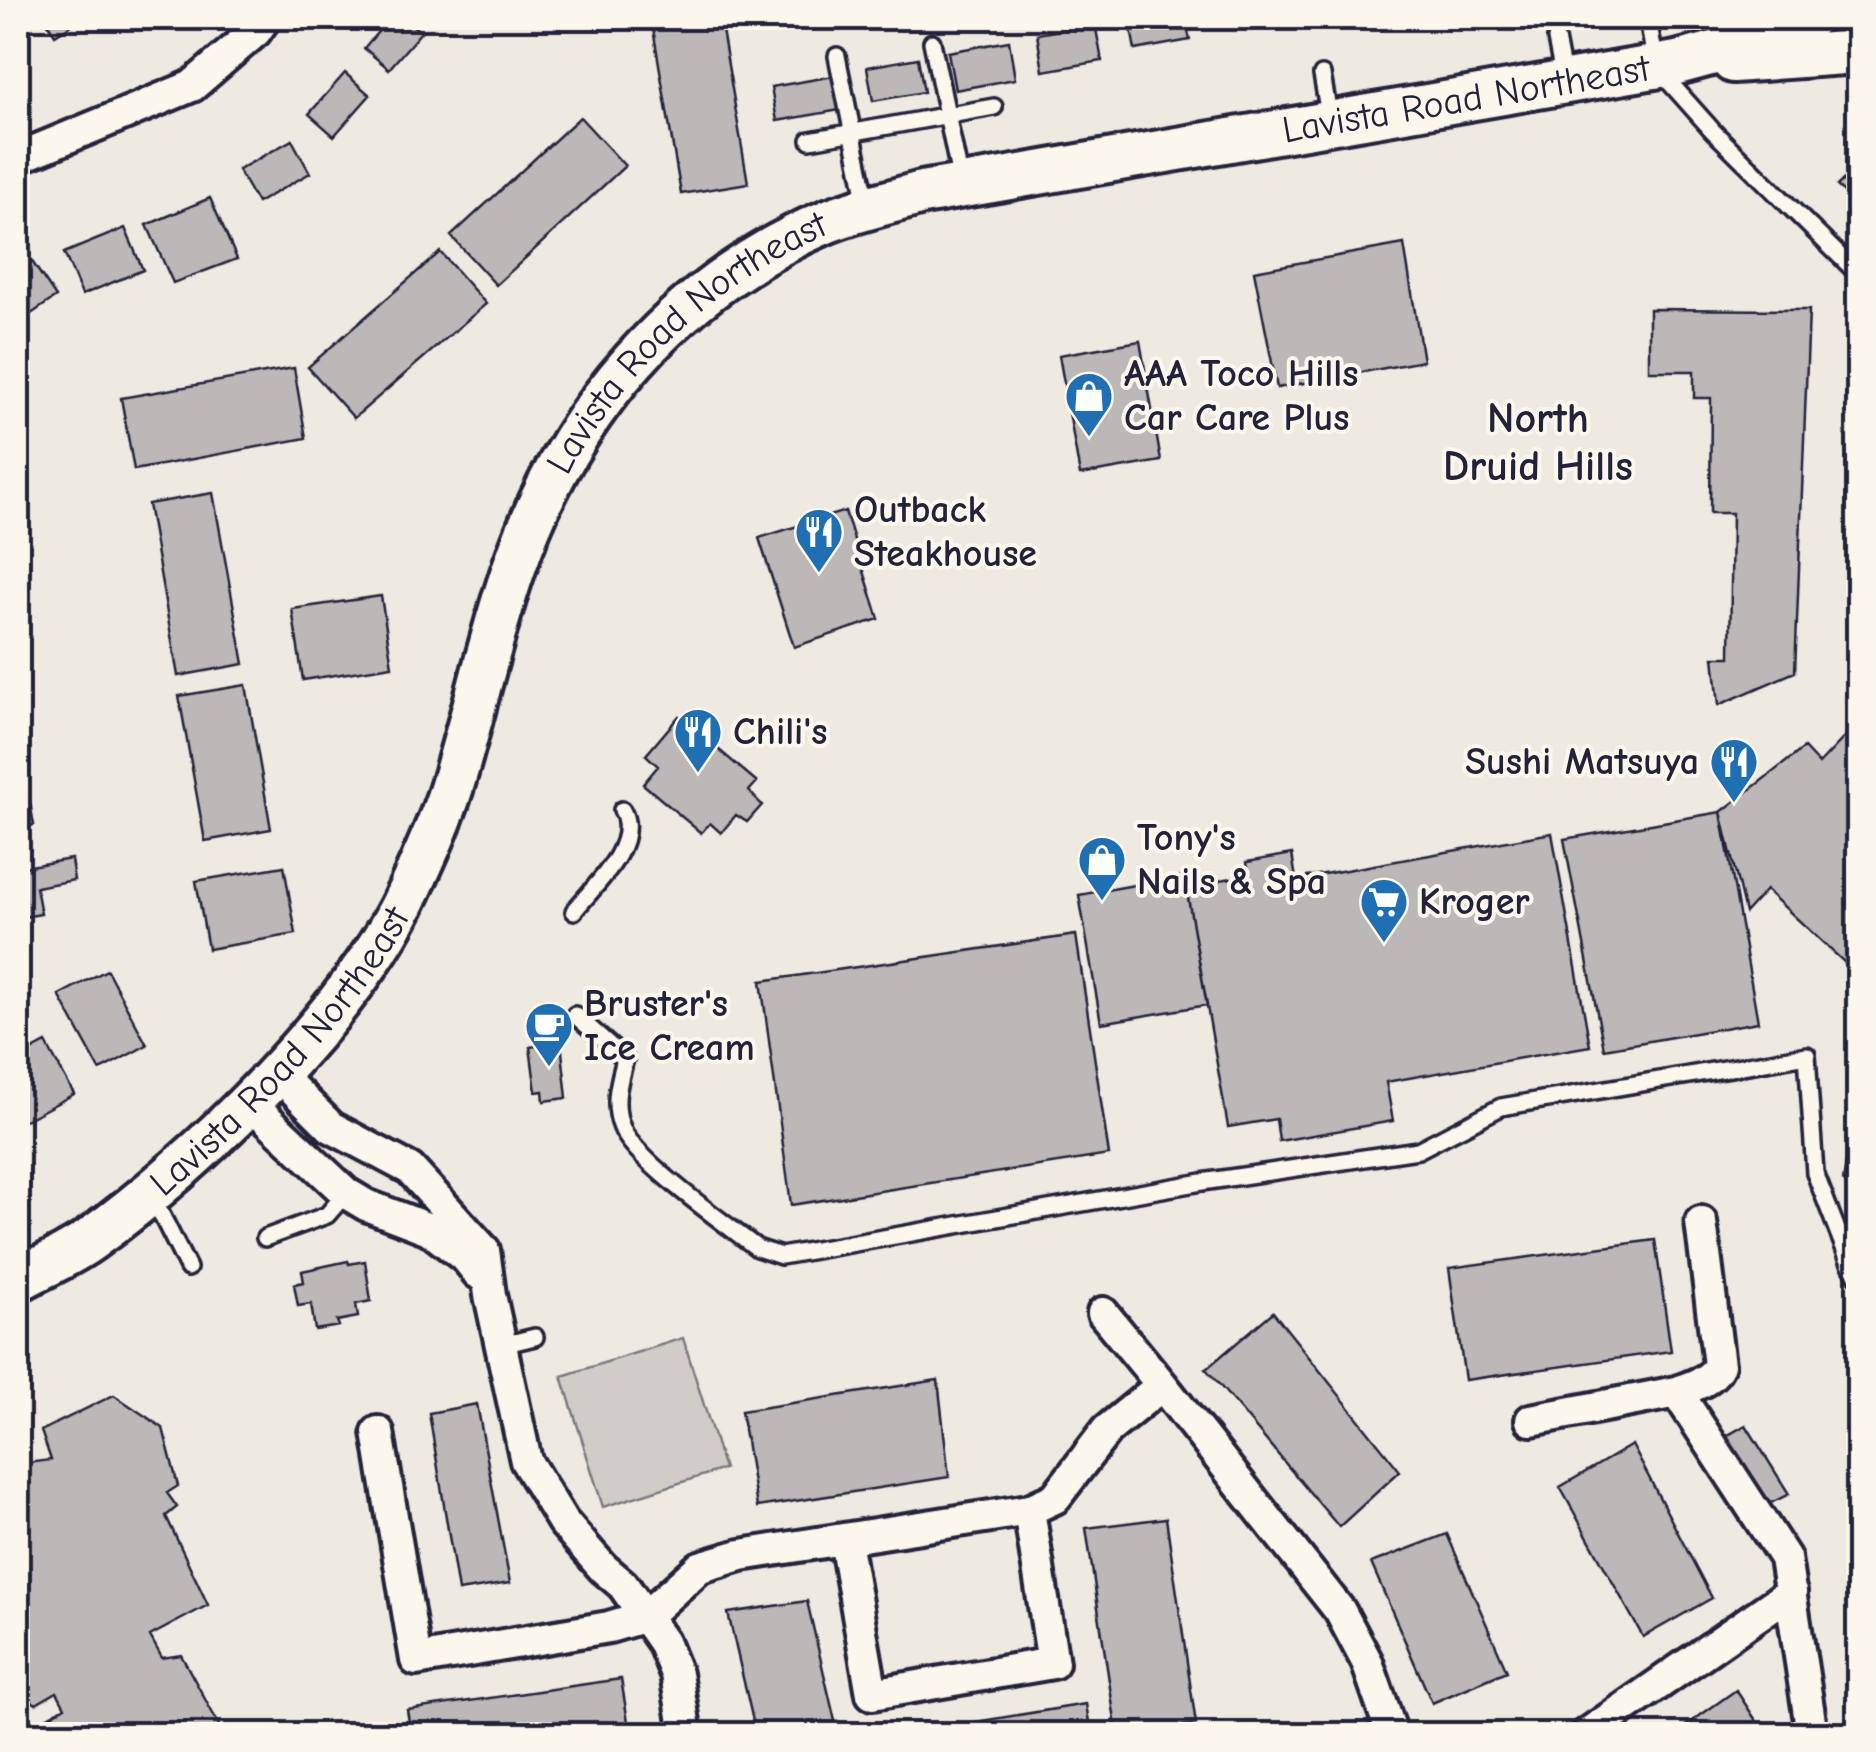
<svg xmlns="http://www.w3.org/2000/svg" width="1876" height="1752" font-family="'Comic Neue',sans-serif">
	<rect width="100%" height="100%" fill="#eeeae2"/>
	<filter id="ink" filterUnits="userSpaceOnUse"><feTurbulence type="fractalNoise" baseFrequency=".01" numOctaves="2"/><feDisplacementMap in="SourceGraphic" scale="20" xChannelSelector="R" yChannelSelector="G"/><feConvolveMatrix kernelMatrix="1 2 1 2 8 2 1 2 1" color-interpolation-filters="sRGB"/></filter>
	<g filter="url(#ink)">
		<path fill="#d0cdc9" stroke="#797882" stroke-width="2.5" d="M683 1338 724 1469 603 1507 562 1376Z"/>
		<path fill="#bcb8b8" stroke="#22223b" stroke-width="2.5" d="M45 18H83L55 35Z
			M390 18H403L421 32 389 69 364 48Z
			M682 18H720L748 183 681 194 652 23Z
			M1070 18H1094L1102 61 1043 71 1037 34 1072 28Z
			M1129 18H1185L1190 40 1135 50Z
			M1009 41 1015 79 955 90 948 52Z
			M918 58 924 92 873 101 867 67Z
			M345 73 370 95 334 136 309 114Z
			M834 76 840 110 777 121 771 87Z
			M580 117 625 166 496 285 451 236Z
			M292 140 310 173 257 203 238 170Z
			M1858 165V204L1837 186Z
			M210 198 237 259 173 283 147 225Z
			M125 228 143 270 82 295 64 253Z
			M1404 244 1423 361 1277 388 1254 271Z
			M440 252 486 304 354 418 308 367Z
			M31 260 56 297 18 323V269Z
			M1649 309 1809 310 1795 672 1719 705 1714 657H1730L1732 513H1710L1711 398H1694V371H1649Z
			M1140 341 1161 461 1080 475 1059 355Z
			M294 368 306 438 134 470 121 398Z
			M213 493 244 664 178 676 148 504Z
			M845 511 879 619 794 647 759 538Z
			M381 596 392 666 303 680 292 609Z
			M246 685 271 829 205 841 179 696Z
			M679 716 757 782 749 791 762 805 747 822 736 815 721 833 710 823 701 833 643 784 658 766 646 755Z
			M1858 723V975L1766 890 1745 913 1721 812 1804 748 1819 764Z
			M25 775 34 825 18 828V776Z
			M1721 812 1758 1022 1604 1049 1564 839Z
			M1552 833 1590 1046 1386 1082 1393 1121 1279 1141 1276 1119 1228 1127 1186 886 1249 875 1247 862 1292 854 1296 879Z
			M71 859 74 880 36 887 41 914 18 918V868Z
			M284 866 296 934 208 949 196 881Z
			M1184 876 1207 1005 1101 1023 1079 895Z
			M1076 935 1109 1155 791 1205 761 981Z
			M107 970 147 1045 100 1070 59 995Z
			M561 1042 567 1098 544 1101 543 1091 536 1092 530 1047Z
			M46 1043 74 1094 18 1124V1058Z
			M1858 1056V1078L1848 1069Z
			M1852 1127 1858 1133V1196L1843 1181Z
			M1655 1240 1671 1351 1465 1380 1449 1268Z
			M348 1261 349 1264 365 1261 371 1301 356 1304 358 1317 337 1321 339 1326 315 1330 311 1304 298 1306 294 1284 304 1282 302 1271Z
			M1273 1312 1400 1471 1339 1527 1206 1369Z
			M938 1380 949 1477 757 1507 741 1411Z
			M114 1395 163 1428 178 1486 167 1493 177 1507 166 1516 208 1605 150 1636 162 1658 181 1655 224 1734H18L65 1707 57 1692 36 1704 22 1694 18 1687V1464L51 1460 41 1431Z
			M477 1404 510 1583 458 1591 429 1413Z
			M1746 1425 1789 1494 1765 1506 1721 1439Z
			M1632 1445 1712 1598 1643 1637 1560 1487Z
			M1166 1518 1196 1724 1117 1734 1086 1528Z
			M1447 1534 1507 1671 1432 1703 1371 1563Z
			M807 1601 838 1734H756L728 1613Z
			M621 1679 630 1734H411L407 1710Z
			M1736 1690 1765 1734H1674Z
			M1086 1704 1091 1734H901Z"/>
		<g fill="none" stroke-linecap="round" stroke-linejoin="round">
			<g stroke="#22223b" stroke-width="22">
				<path id="lane" d="M1649 24 1656 67 1713 131 1858 274
					M1556 39 1564 80
					M932 42 961 182
					M837 56 867 204
					M1322 75 1330 120
					M810 140 994 107
					M574 911C594 886 641 844 622 810
					M575 1015 625 1059C619 1082 612 1104 622 1128 634 1160 726 1224 757 1248L781 1256 1202 1182 1418 1150 1501 1107 1807 1055 1815 1173 1850 1263 1858 1277
					M152 1196 188 1268
					M265 1238 327 1215 346 1193
					M502 1345 535 1337"/>
			</g>
			<g stroke="#22223b" stroke-width="38">
				<path id="street" d="M18 158 192 86 256 31 265 18
					M276 1072 331 1127 410 1169 484 1250 490 1295 526 1461 563 1522 603 1568 623 1585 663 1642 676 1674 686 1734
					M248 1101 346 1193 366 1205 429 1229 467 1259 478 1273
					M1701 1222 1719 1365C1711 1382 1693 1385 1677 1392L1785 1558 1812 1734
					M1103 1313 1162 1385
					M1531 1420 1677 1392
					M378 1432 416 1660 609 1627 646 1616 700 1567 741 1555 1029 1510 1055 1498 1107 1430 1162 1385 1340 1611 1367 1662 1392 1734
					M845 1540 872 1694 1053 1663 1029 1510
					M1587 1734 1791 1592"/>
			</g>
			<g stroke="#22223b" stroke-width="50">
				<g id="secondary">
					<path d="M1733 61 1858 52"/>
					<path id="s1" d="M18 1280C41 1267 68 1256 90 1240 197 1163 355 1011 409 891 424 858 441 822 452 786 474 714 489 640 514 568 566 414 676 285 828 221 858 209 891 202 922 193L1677 63 1736 47 1809 18"/>
				</g>
			</g>
			<use href="#lane" stroke="#fbf7ec" stroke-width="15"/>
			<use href="#street" stroke="#fbf7ec" stroke-width="30"/>
			<use href="#secondary" stroke="#fbf7ec" stroke-width="42"/>
		</g>
	</g>
	<defs>
		<g id="shop-pin" transform="scale(2.5)"><path d="M0 17L-7.5 6A9.5 9.5 0 1 1 7.5 6Z" fill="#1f6fb2" stroke="#fbf7ec"/><path d="M-5-2.5h2.3a2.7 3.5 0 0 1 5.4 0H5L5.5 6h-11ZM-1.5-2.5h3a1.5 2.3 0 0 0-3 0Z" fill="#fff"/></g>
		<g id="restaurant-pin" transform="scale(2.5)"><path d="M0 17L-7.5 6A9.5 9.5 0 1 1 7.5 6Z" fill="#1f6fb2" stroke="#fbf7ec"/><path d="M-5-6h1v4h1v-4h1v4h1v-4h1v5L-1.5 .5V6h-2V.5L-5-1ZM5-6V6H3V1.5H1.5Q1.5-4 5-6Z" fill="#fff"/></g>
		<g id="supermarket-pin" transform="scale(2.5)"><path d="M0 17L-7.5 6A9.5 9.5 0 1 1 7.5 6Z" fill="#1f6fb2" stroke="#fbf7ec"/><path d="M-6-5.5h2.5l.6 2H6L4.5 2H-2.5L-4.4-4H-6ZM-1.5 3.2a1.3 1.3 0 1 0 .1 0ZM3 3.2a1.3 1.3 0 1 0 .1 0Z" fill="#fff"/></g>
		<g id="cafe-pin" transform="scale(2.5)"><path d="M0 17L-7.5 6A9.5 9.5 0 1 1 7.5 6Z" fill="#1f6fb2" stroke="#fbf7ec"/><path d="M-5.5-4.5H6V0H3Q3 3.5 0 3.5H-2.5Q-5.5 3.5-5.5 0ZM3-3.2v2h1.7v-2ZM-6 4.5H4V6H-6Z" fill="#fff"/></g>
	</defs>
	<g fill-rule="evenodd">
		<use href="#shop-pin" x="1089" y="396"/>
		<use href="#restaurant-pin" x="819" y="532"/>
		<use href="#restaurant-pin" x="698" y="732"/>
		<use href="#restaurant-pin" x="1734" y="762"/>
		<use href="#shop-pin" x="1102" y="860"/>
		<use href="#supermarket-pin" x="1384" y="902"/>
		<use href="#cafe-pin" x="549" y="1026"/>
	</g>
	<g text-anchor="middle" dominant-baseline="central" stroke-width="8" stroke-linejoin="round" paint-order="stroke">
		<g font-size="38" fill="#22223b" stroke="#fbf7ec">
			<text stroke="none"><textPath href="#s1" startOffset="2032">Lavista Road Northeast</textPath></text>
			<text stroke="none"><textPath href="#s1" startOffset="1192">Lavista Road Northeast</textPath></text>
			<text stroke="none"><textPath href="#s1" startOffset="352">Lavista Road Northeast</textPath></text>
		</g>
		<g font-size="38" font-weight="bold" fill="#22223b" stroke="#fbf7ec" text-anchor="start">
			<text x="1124" y="374">AAA Toco Hills<tspan x="1124" dy="44">Car Care Plus</tspan></text>
			<text x="854" y="510">Outback<tspan x="854" dy="44">Steakhouse</tspan></text>
			<text x="733" y="732">Chili's</text>
			<text x="1699" y="762" text-anchor="end">Sushi Matsuya</text>
			<text x="1137" y="838">Tony's<tspan x="1137" dy="44">Nails &amp; Spa</tspan></text>
			<text x="1419" y="902">Kroger</text>
			<text x="584" y="1004">Bruster's<tspan x="584" dy="44">Ice Cream</tspan></text>
		</g>
		<g font-size="42" font-weight="bold" fill="#22223b" stroke="#fbf7ec">
			<text x="1538" y="418">North<tspan x="1538" dy="48">Druid Hills</tspan></text>
		</g>
	</g>
	<rect width="1876" height="1752" fill="none" stroke="#fbf7ec" stroke-width="60"/>
	<rect x="30" y="30" width="1816" height="1692" fill="none" stroke="#22223b" stroke-width="4" filter="url(#ink)"/>
</svg>
